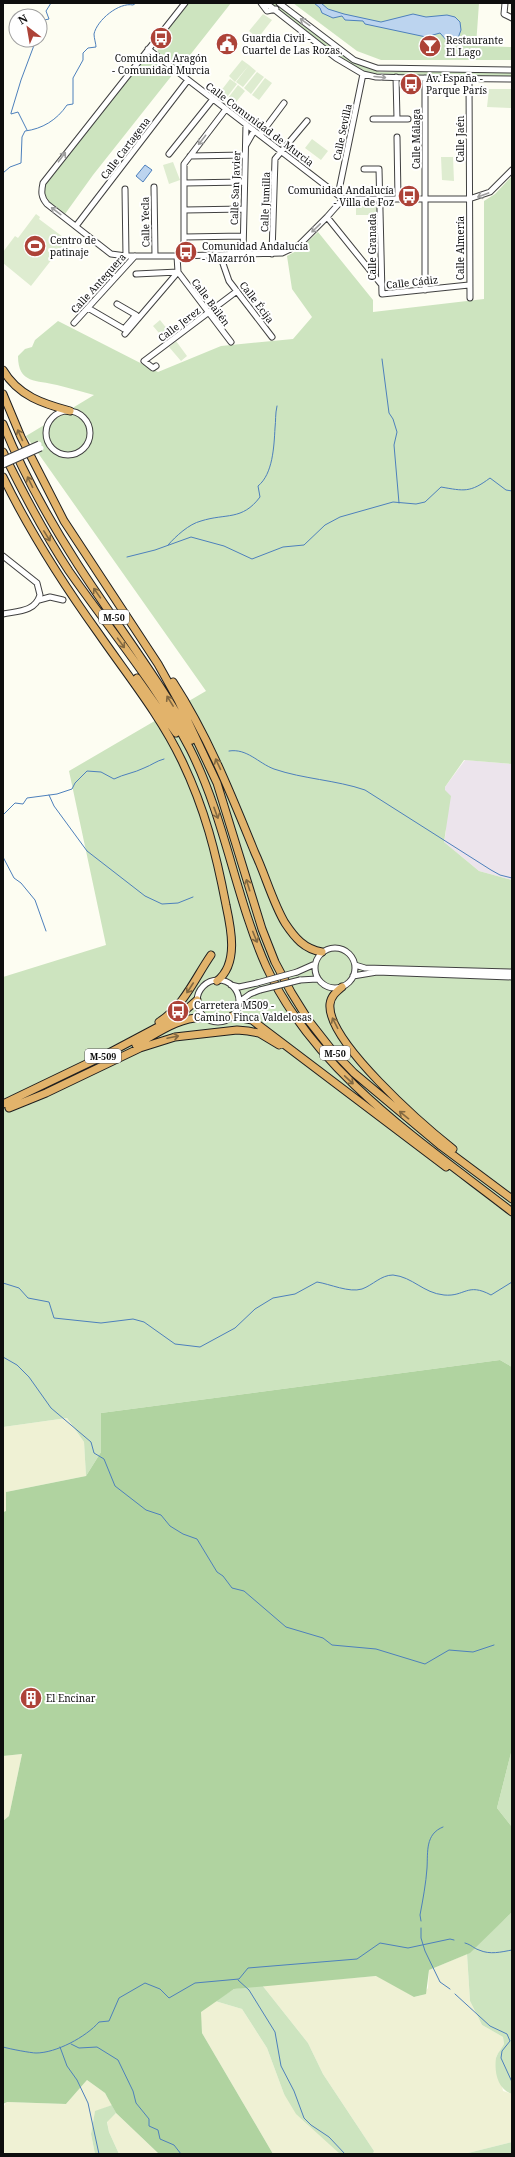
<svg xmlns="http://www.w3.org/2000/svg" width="515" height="2157" font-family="'Noto Serif',serif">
	<rect width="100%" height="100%" fill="#fdfdf2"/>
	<path fill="#ece4ec" d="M465 760 512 764V880L479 871 444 842 446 831 445 787Z"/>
	<path fill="#eff1d4" d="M67 1418 84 1442 86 1476 6 1492V1511H3V1427Z
		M22 1754 9 1816 3 1821V1756Z
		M467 1954 470 2001 482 2025 503 2037 504 2044 496 2057 503 2091 512 2094V2142L464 2154H373L374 2151 323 2074 308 2043 262 1985 377 1976 415 1997 422 1995 428 1988 429 1970Z
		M215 2001 242 2009 267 2048 284 2094 340 2154H273L202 2033 200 2012Z
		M87 2080 105 2093 112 2105 95 2112 91 2134 95 2154H3V2108L6 2102 66 2104Z
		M116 2113 159 2154H119L109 2132 107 2121Z"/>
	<path fill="#cde4bf" d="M189 3H231L179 69 158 52 157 43Z
		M269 3H275L354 62 380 72H512V76L380 75 362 71 351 65Z
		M293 3H479L476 46 512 47V60H381L357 51Z
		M147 54 173 74 93 175 65 214C54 206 42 201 45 185Z
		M512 176V764L464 760 445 787V790L451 796 444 842 479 871 512 880V1367L500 1360 101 1413V1452L86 1476 84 1442 67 1418 3 1427V977L106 945 69 771 206 691 26 436 94 395C82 392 70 388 57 385 37 380 18 384 18 356L25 349 32 347 35 340 58 321 158 372 221 346 293 339 312 317 292 289 287 256 300 249 318 232 373 300V312L484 299V201L495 194Z
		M512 1749V1827L497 1808Z
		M512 1903V2094C498 2089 494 2073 496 2058 497 2054 502 2048 504 2044L503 2037 482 2025 470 2001 467 1954 511 1913Z
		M262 1985 308 2043 323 2074 374 2151 373 2154H340L296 2114 284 2094 267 2048 242 2009 215 2001 234 1989Z
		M112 2105 116 2113 107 2122 109 2132 119 2154H95L91 2134 95 2111Z
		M512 2142V2154H464Z"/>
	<path fill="#b0d3a0" d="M500 1360 512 1367V1749L497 1808 512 1827 511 1913 470 1953 429 1970 426 1994 414 1997 376 1976 234 1989 201 2012 202 2033 273 2154H159L116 2113 105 2093 87 2080 66 2104 7 2102 3 2104V1821L9 1816 22 1754 3 1756V1512L6 1511V1492L86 1476 101 1452V1413Z"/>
	<path fill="#deecd0" d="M263 14 272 20 258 38 249 31Z
		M242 60 249 65 235 82 229 76Z
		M249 65 256 71 243 87 236 82Z
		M257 72 264 77 251 94 244 88Z
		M265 78 272 83 259 100 252 95Z
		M230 79 237 84 224 101 217 96Z
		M238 85 245 91 232 107 225 102Z
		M489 89H511V108L487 107Z
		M312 139 328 151 321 160 305 148Z
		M441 157H453L454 181 442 180Z
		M173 162 180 180 169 184 163 165Z
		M356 205H377V215H356Z
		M36 214 40 217 39 219 67 240 31 286 3 263V252L15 236 18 238Z
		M160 320 172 335 165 340 153 326Z
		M176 341 187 356 181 361 169 347Z"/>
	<path fill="#bcd4ef" stroke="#4d80bc" d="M314 3H321L328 9 344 14 381 22 413 14 426 17 447 15 455 17 460 22 461 30 458 38 449 43 440 33 426 37 365 24 363 21 345 20 342 16 333 18 322 13 320 8Z
		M145 165 152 170 143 182 136 176Z"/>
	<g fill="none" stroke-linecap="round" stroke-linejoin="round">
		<path stroke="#4d80bc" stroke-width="1" d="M40 21 49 19 46 11 51 3
			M27 130 18 112 11 114V113L21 80 36 40
			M3 173 10 167 21 163 22 137 25 131C42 129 57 120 67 105L73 104V78L83 60V53L88 48 96 47C96 44 94 38 94 34 97 20 119 2 133 5L136 3
			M382 359 389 413 393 419 397 432 394 445 399 503
			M168 545C176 536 189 524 201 521 226 513 242 521 260 497L258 486C273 474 274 446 275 428 276 420 275 415 277 406
			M127 557 155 550 191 537 224 546 252 559 283 547 304 545 325 525 340 517 393 502 416 504 425 502 441 487C464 491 470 493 490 478L506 490 512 491
			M229 751C247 748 258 763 274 769 303 779 336 780 365 790L491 870 500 875 512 878
			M49 795 54 806 87 851 145 896 162 904 178 903 193 897
			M3 815 15 803 23 804 27 798 57 794 72 789 75 783 87 771 101 772 114 779C124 774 134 773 144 768 152 765 156 761 164 759
			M3 857 14 878 21 883 35 900 46 931
			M3 1283 19 1288 28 1298 49 1302 54 1318 101 1323 133 1319 144 1322 175 1344 200 1347 235 1328 255 1309 273 1298 295 1294 317 1282C330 1284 349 1293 362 1289 373 1285 381 1275 393 1275 413 1277 423 1293 444 1295 465 1297 467 1282 491 1295L512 1282
			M3 1357 17 1365 29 1377 51 1408 91 1442 94 1453 104 1459 115 1486 146 1510 161 1515 170 1526 183 1534 197 1539 217 1572 223 1576 232 1588 244 1591 286 1627 323 1638 332 1645 376 1649 425 1664 449 1650 473 1652 494 1645
			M421 1921 420 1915C423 1899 426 1883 427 1868 428 1852 425 1834 443 1827
			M421 1928V1938L425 1951 440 1982 450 1989
			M465 1943C472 1945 473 1948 479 1950 490 1955 501 1952 512 1950
			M238 1980 249 1990 275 2032 281 2066 294 2091 304 2118 311 2125 329 2137 345 2154
			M455 1994 490 2026 507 2034 510 2041 502 2051 501 2058 512 2082
			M71 2044 79 2048 97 2047 118 2060 133 2091 136 2103 149 2119V2126L158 2130 160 2139 174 2145 181 2154
			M3 2047C10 2049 31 2053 36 2053 56 2053 86 2037 99 2022L109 2021 119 1998 145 1983 160 1989 169 1998 195 1983 239 1979 248 1968 357 1959 380 1943 408 1948 450 1939 454 1940
			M60 2047 67 2066 77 2080 88 2103 99 2154"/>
		<g stroke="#414141" stroke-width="7">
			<path id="minor" d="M185 3 43 183C41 192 41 197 47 204L111 254 126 256H177L282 253 299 245 327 217 343 199H469L490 192 512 170
				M261 3 267 11 276 9
				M266 3 336 58 363 74 376 77 411 78 512 79
				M279 3 354 60 377 68 512 70
				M505 3 504 14 512 18
				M148 49 343 199
				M396 77 397 119
				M425 78V290
				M469 78 470 298
				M373 119H408
				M260 135 284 103
				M397 137 398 199
				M246 145 254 131
				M169 154 213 99
				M190 156 245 155
				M364 169H379L382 294 469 285
				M185 183 244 182
				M154 187 155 256
				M125 189 126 256
				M338 195 363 74
				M185 210 244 209
				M327 217 381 284
				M76 226 188 80
				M185 237 243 236
				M184 247V164L226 109
				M243 254 246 124
				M272 254 275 159 307 121
				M220 255 229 281 272 337
				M136 274 178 272 231 342
				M88 308 124 329 136 315 117 304
				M74 323 135 256
				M125 334 178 272 177 256
				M156 366 153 368 144 361 237 291
				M46 433a22 22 0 1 1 44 0a22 22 0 1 1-44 0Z
				M3 556 37 583 40 595C35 612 18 611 3 614
				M39 600 50 597 63 600
				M315 968a20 20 0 1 1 40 0a20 20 0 1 1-40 0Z
				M355 965 365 968 512 972
				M297 972 315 964
				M353 976 377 972 512 977
				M300 980 317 979
				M197 1001a21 21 0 1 1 42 0a21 21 0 1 1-42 0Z
				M231 985 239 987 257 983
				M239 1002 250 994 260 990"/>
		</g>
		<g stroke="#1f1f1f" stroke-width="9">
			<path id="highway" d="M3 370C18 396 44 404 70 411
				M3 394 21 437 64 521 158 664 178 700 217 783 262 929 275 962 291 992 309 1021 331 1049 354 1073 441 1146 512 1199
				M3 424C23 473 49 520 78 565 116 624 159 679 192 740
				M3 452C23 493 44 533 69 571 110 630 157 685 190 749 225 818 235 896 266 966 315 1073 422 1142 512 1212
				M3 477C30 532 63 584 99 634 128 676 160 715 182 761 205 809 216 853 226 905 231 928 239 964 217 981
				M137 678 176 733
				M173 682C208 736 231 794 255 853 265 874 273 903 285 923 295 938 304 949 322 952
				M342 987C336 992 331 996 330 1004 326 1041 424 1126 453 1149
				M232 1016 252 1020 446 1167
				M159 1022C184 1006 195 978 211 955
				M136 1045C156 1034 181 1015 206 1018
				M3 1104 105 1055 171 1020 180 1015 197 1000
				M9 1108 46 1093 140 1048 175 1037 237 1030 248 1031 259 1033 279 1045"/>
		</g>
		<use href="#minor" stroke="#fff" stroke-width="5"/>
		<use href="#highway" stroke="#e2b36b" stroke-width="7"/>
		<g stroke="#414141" stroke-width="7" stroke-linecap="butt">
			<path id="minor-bridge" d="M3 460 39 444
				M3 465 41 448
				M257 983 297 972
				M260 990 300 980"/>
		</g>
		<use href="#minor-bridge" stroke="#fff" stroke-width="5"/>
	</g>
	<defs><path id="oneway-shaft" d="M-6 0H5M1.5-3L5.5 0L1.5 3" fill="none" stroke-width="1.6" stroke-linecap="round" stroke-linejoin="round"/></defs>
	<g stroke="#9f9f9f">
		<use href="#oneway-shaft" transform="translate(305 22) rotate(-144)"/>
		<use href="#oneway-shaft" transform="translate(380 77) rotate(5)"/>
		<use href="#oneway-shaft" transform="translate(202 140) rotate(128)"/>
		<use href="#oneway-shaft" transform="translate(62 157) rotate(-53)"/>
		<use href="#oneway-shaft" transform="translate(483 195) rotate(160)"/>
		<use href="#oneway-shaft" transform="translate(56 211) rotate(-143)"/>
		<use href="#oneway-shaft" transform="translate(316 228) rotate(136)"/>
	</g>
	<g stroke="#836941">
		<use href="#oneway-shaft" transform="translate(20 435) rotate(-114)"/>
		<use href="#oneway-shaft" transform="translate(30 482) rotate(-116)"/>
		<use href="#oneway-shaft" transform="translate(47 536) rotate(58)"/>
		<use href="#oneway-shaft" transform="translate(97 593) rotate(-125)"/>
		<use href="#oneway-shaft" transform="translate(121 643) rotate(54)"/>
		<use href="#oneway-shaft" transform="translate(170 701) rotate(-122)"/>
		<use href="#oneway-shaft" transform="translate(218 764) rotate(-115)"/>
		<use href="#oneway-shaft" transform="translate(216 813) rotate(70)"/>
		<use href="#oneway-shaft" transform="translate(248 885) rotate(-107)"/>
		<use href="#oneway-shaft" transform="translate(255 937) rotate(68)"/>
		<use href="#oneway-shaft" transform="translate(190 988) rotate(123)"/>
		<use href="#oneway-shaft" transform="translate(335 1023) rotate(-117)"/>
		<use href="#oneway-shaft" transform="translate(173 1037) rotate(-12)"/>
		<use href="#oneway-shaft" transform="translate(349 1080) rotate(43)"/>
		<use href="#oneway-shaft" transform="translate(404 1115) rotate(-141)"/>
	</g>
	<defs>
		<g id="bus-disc" transform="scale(1.15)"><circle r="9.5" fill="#ad4338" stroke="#fff"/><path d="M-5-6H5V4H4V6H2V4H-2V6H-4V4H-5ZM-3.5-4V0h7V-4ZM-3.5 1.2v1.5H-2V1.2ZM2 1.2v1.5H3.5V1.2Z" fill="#fff"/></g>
		<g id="civic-disc" transform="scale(1.15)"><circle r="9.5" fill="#ad4338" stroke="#fff"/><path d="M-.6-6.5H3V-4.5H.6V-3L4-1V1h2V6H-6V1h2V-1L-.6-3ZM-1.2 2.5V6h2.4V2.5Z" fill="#fff"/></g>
		<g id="bar-disc" transform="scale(1.15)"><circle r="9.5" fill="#ad4338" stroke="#fff"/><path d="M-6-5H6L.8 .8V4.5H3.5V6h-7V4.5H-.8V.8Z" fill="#fff"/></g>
		<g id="stadium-disc" transform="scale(1.15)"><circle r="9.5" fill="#ad4338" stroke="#fff"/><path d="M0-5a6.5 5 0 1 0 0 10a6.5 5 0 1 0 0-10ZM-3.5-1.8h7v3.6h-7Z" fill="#fff"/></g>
		<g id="building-disc" transform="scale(1.15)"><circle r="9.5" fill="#ad4338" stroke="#fff"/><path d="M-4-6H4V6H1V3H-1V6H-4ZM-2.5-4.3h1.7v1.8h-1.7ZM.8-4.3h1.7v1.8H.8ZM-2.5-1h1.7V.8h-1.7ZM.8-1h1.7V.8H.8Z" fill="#fff"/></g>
	</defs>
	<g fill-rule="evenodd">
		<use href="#bus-disc" x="161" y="38"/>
		<use href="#civic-disc" x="227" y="44"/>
		<use href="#bar-disc" x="430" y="46"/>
		<use href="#bus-disc" x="411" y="84"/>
		<use href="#bus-disc" x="409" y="196"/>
		<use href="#stadium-disc" x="35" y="246"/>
		<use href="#bus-disc" x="186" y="252"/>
		<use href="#bus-disc" x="178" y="1011"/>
		<use href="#building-disc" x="31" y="1698"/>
	</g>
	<g text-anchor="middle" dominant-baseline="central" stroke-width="4" stroke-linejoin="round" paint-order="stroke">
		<g fill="#fff" stroke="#565656" stroke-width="1">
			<rect x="99" y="610" width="30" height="14" rx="3"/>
			<rect x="320" y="1046" width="30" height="14" rx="3"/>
			<rect x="85" y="1049" width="36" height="14" rx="3"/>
		</g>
		<g font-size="9" font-weight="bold" fill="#0e0e0e">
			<text x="114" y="617">M-50</text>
			<text x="335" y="1053">M-50</text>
			<text x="103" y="1056">M-509</text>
		</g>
		<g font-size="10" fill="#0e0e0e" stroke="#fff" text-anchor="start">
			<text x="242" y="38">Guardia Civil -<tspan x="242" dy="12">Cuartel de Las Rozas.</tspan></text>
			<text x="446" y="40">Restaurante<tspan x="446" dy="12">El Lago</tspan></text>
			<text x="161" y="58" text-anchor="middle">Comunidad Aragón<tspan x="161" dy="12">- Comunidad Murcia</tspan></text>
			<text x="426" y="78">Av. España -<tspan x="426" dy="12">Parque París</tspan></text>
			<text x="394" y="190" text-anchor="end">Comunidad Andalucía<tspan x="394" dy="12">- Villa de Foz</tspan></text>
			<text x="50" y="240">Centro de<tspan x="50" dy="12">patinaje</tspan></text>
			<text x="202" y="246">Comunidad Andalucía<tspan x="202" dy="12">- Mazarrón</tspan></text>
			<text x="194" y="1005">Carretera M509 -<tspan x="194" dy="12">Camino Finca Valdelosas</tspan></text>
			<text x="46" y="1698">El Encinar</text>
		</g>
		<g font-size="10" fill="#0e0e0e" stroke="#fff">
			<text transform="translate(260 124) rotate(37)">Calle Comunidad de Murcia</text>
			<text transform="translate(342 132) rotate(-78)">Calle Sevilla</text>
			<text transform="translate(416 139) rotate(-90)">Calle Málaga</text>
			<text transform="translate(460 139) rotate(-90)">Calle Jaén</text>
			<text transform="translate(125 148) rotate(-53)">Calle Cartagena</text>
			<text transform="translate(235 188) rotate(-88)">Calle San Javier</text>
			<text transform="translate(265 202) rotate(-88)">Calle Jumilla</text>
			<text transform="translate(145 222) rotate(-91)">Calle Yecla</text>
			<text transform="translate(372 247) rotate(-90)">Calle Granada</text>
			<text transform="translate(460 248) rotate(-90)">Calle Almería</text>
			<text transform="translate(412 282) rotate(-6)">Calle Cádiz</text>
			<text transform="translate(98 283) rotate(-48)">Calle Antequera</text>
			<text transform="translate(211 302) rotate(53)">Calle Bailén</text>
			<text transform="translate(257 302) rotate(53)">Calle Écija</text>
			<text transform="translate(179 324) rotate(-37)">Calle Jerez</text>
		</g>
	</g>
	<rect width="515" height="2157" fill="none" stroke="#0e0e0e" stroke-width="8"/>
	<g transform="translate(28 28) rotate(329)"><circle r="19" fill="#ffffff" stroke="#9f9f9f"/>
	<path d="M0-3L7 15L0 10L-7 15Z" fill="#ad4338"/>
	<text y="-6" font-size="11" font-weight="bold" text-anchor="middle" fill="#0e0e0e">N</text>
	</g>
</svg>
